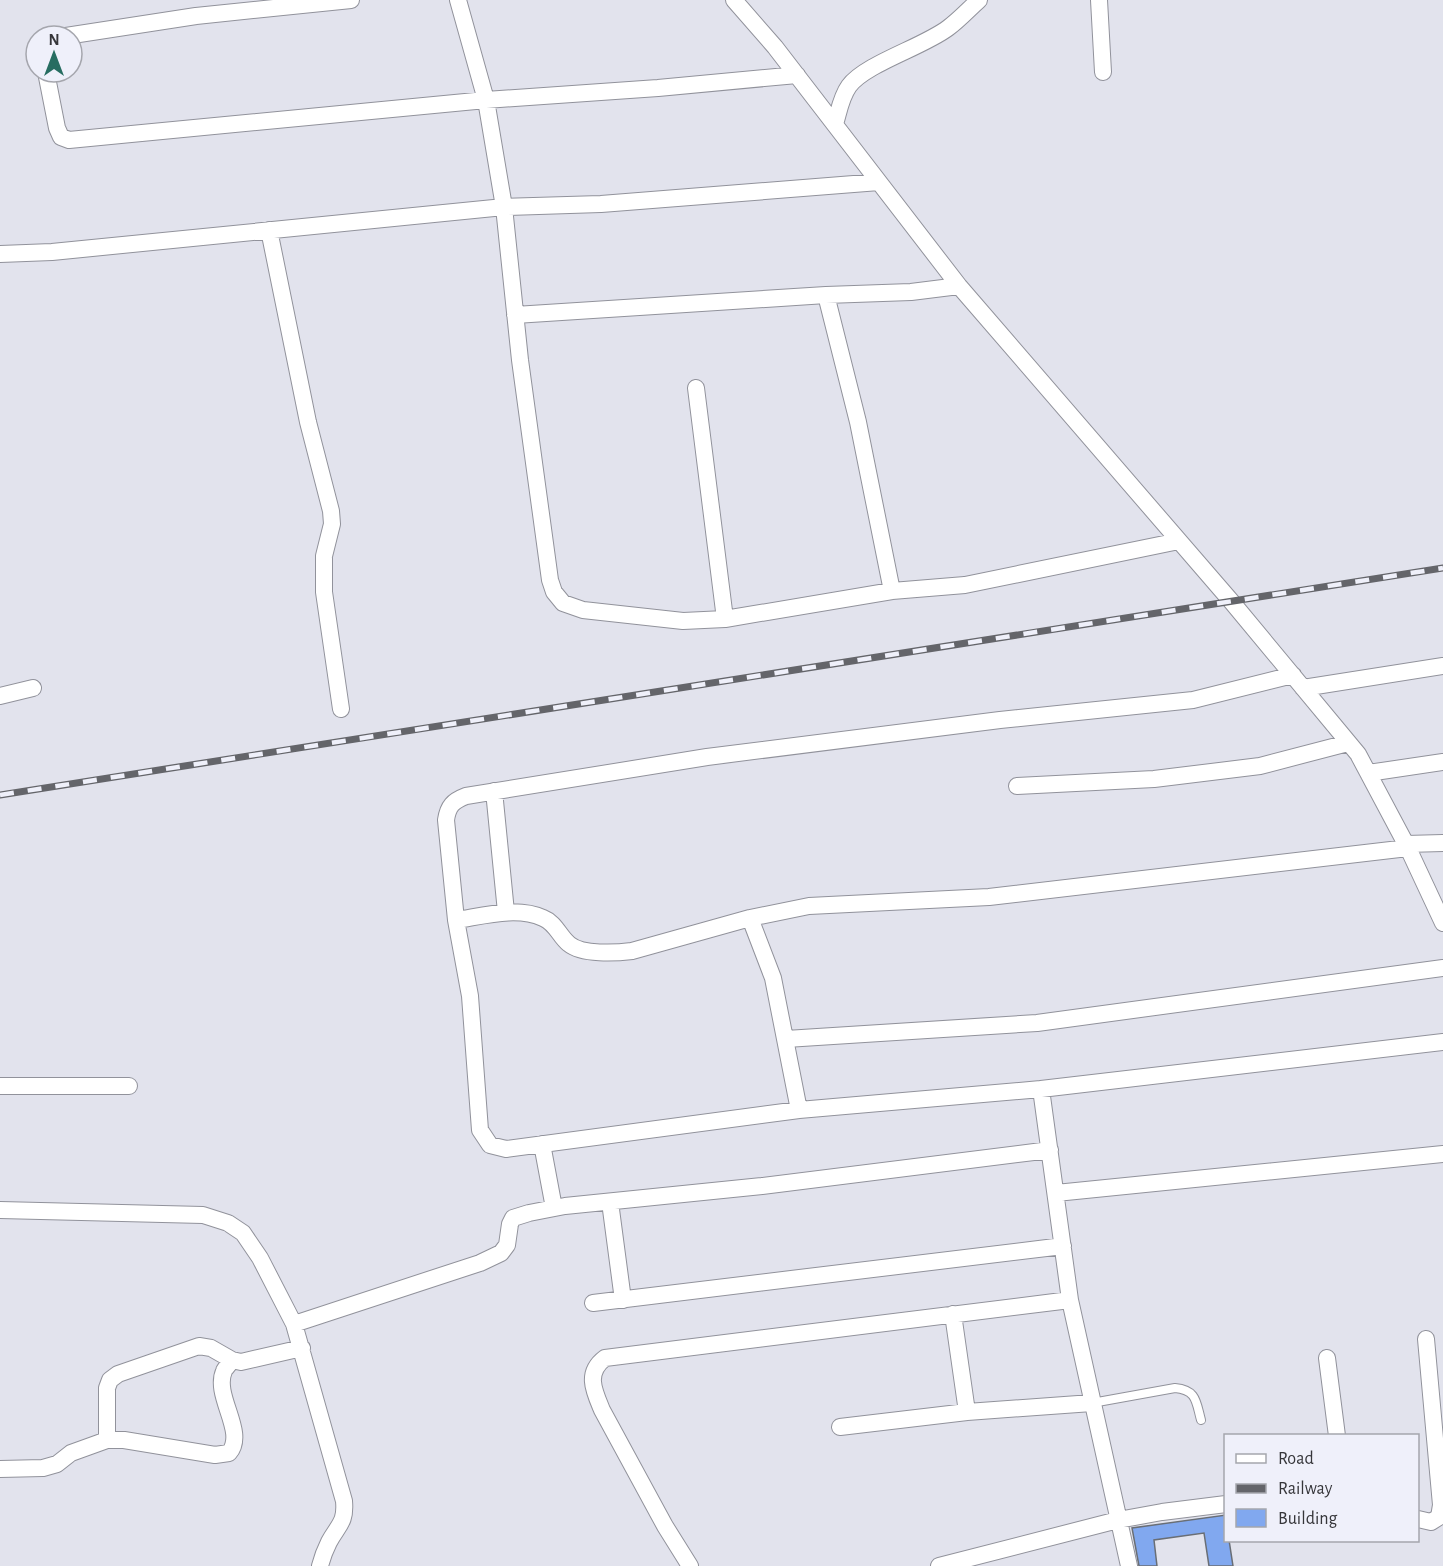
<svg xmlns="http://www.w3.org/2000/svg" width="1443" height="1566" font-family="'Alegreya Sans',sans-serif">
	<rect width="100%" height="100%" fill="#e2e3ed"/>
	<path fill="#81a8ef" stroke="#696e75" stroke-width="1.5" d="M1226 1515V1540H1229L1233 1566H1209L1204 1533 1154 1540 1157 1566H1139L1132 1528Z"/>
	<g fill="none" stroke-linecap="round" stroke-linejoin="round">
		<g stroke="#91929b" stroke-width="10">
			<path id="lane" d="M1092 1403 1175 1388C1197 1390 1196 1402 1201 1420"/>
		</g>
		<g stroke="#91929b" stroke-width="18">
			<path id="street" d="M458 0 486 100 504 207 520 360 550 580 554 592 563 603 583 610 683 621 725 619 892 591 965 585 1179 541
				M734 0 775 47 959 286 1231 601 1358 754 1408 848 1443 923
				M1099 0 1103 72
				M66 36 196 16 351 0
				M46 72 57 128 61 137 69 140 486 100 658 88 797 75
				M835 124C839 111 841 97 849 86 865 64 923 47 948 28 959 20 969 9 979 0
				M269 230 308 422 331 511 332 524 324 556V592L341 709
				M0 254 52 252 504 207 601 204 879 182
				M826 295 858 422 892 591
				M515 315 826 295 911 292 959 286
				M696 388 725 619
				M1303 688 1443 666
				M0 696 33 688
				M1368 773 1443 762
				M1017 786 1154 779 1260 766 1348 743
				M494 791 506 912
				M1406 844 1443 843
				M1408 848 989 897 809 906 750 918 632 951C616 953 582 955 569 944 559 936 556 923 543 918 517 906 483 916 456 920L470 996 480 1130 490 1145 506 1149 799 1110 1041 1089 1443 1042
				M750 918 773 978 799 1110
				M456 920 446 820C448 806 453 801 466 796L707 757 1000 720 1193 700 1293 675
				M786 1039 1037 1023 1443 968
				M0 1086H129
				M1041 1089 1070 1300 1129 1566
				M542 1144 554 1208
				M1056 1193 1443 1154
				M610 1202 623 1300
				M0 1210 203 1215 228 1223 243 1233 260 1258 294 1324 344 1501C346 1523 338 1525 329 1542 325 1550 322 1558 320 1566
				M593 1303 1063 1246
				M953 1314 967 1412
				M294 1324 480 1263 501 1253 507 1245 510 1224 513 1218 529 1213 565 1206 762 1186 1050 1150
				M1327 1358 1337 1436
				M840 1427 967 1412 1092 1403
				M107 1440V1388L110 1380 118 1374 199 1346 211 1348 232 1360 241 1362 302 1348
				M0 1469 43 1468 57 1464 71 1453 107 1440H124L215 1455 229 1453C247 1432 213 1396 224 1371 225 1368 230 1364 232 1360
				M1418 1519 1431 1522 1439 1517 1441 1505 1426 1339
				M690 1566 665 1526 602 1410C594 1391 585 1373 605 1358L1070 1300
				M939 1566 1118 1520 1162 1512 1226 1504"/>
		</g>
		<use href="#lane" stroke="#fff" stroke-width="8"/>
		<use href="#street" stroke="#fff" stroke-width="16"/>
		<g stroke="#64656a" stroke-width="7">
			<path id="rail" d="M0 795 1443 568"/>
		</g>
		<use href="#rail" stroke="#eff0fa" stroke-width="4.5" stroke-dasharray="14" stroke-linecap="butt"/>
	</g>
	<rect x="1224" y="1434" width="195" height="108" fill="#eff0fa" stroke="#a5a6ad" stroke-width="1.5"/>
	<rect x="1236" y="1454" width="30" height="9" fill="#ffffff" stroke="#a5a6ad" stroke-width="1.5"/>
	<text x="1278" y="1464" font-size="18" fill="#36363a">Road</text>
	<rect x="1236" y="1484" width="30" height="9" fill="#64656a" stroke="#a5a6ad" stroke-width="1.5"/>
	<text x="1278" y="1494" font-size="18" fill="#36363a">Railway</text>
	<rect x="1236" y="1509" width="30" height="18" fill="#81a8ef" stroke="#a5a6ad" stroke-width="1.5"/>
	<text x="1278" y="1524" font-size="18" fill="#36363a">Building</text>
	<g transform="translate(54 54)"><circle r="28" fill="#eff0fa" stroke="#a5a6ad" stroke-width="1.5"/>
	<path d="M0-4.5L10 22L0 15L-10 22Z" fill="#276d61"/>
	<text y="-9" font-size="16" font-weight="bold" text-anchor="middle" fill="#36363a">N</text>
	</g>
</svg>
